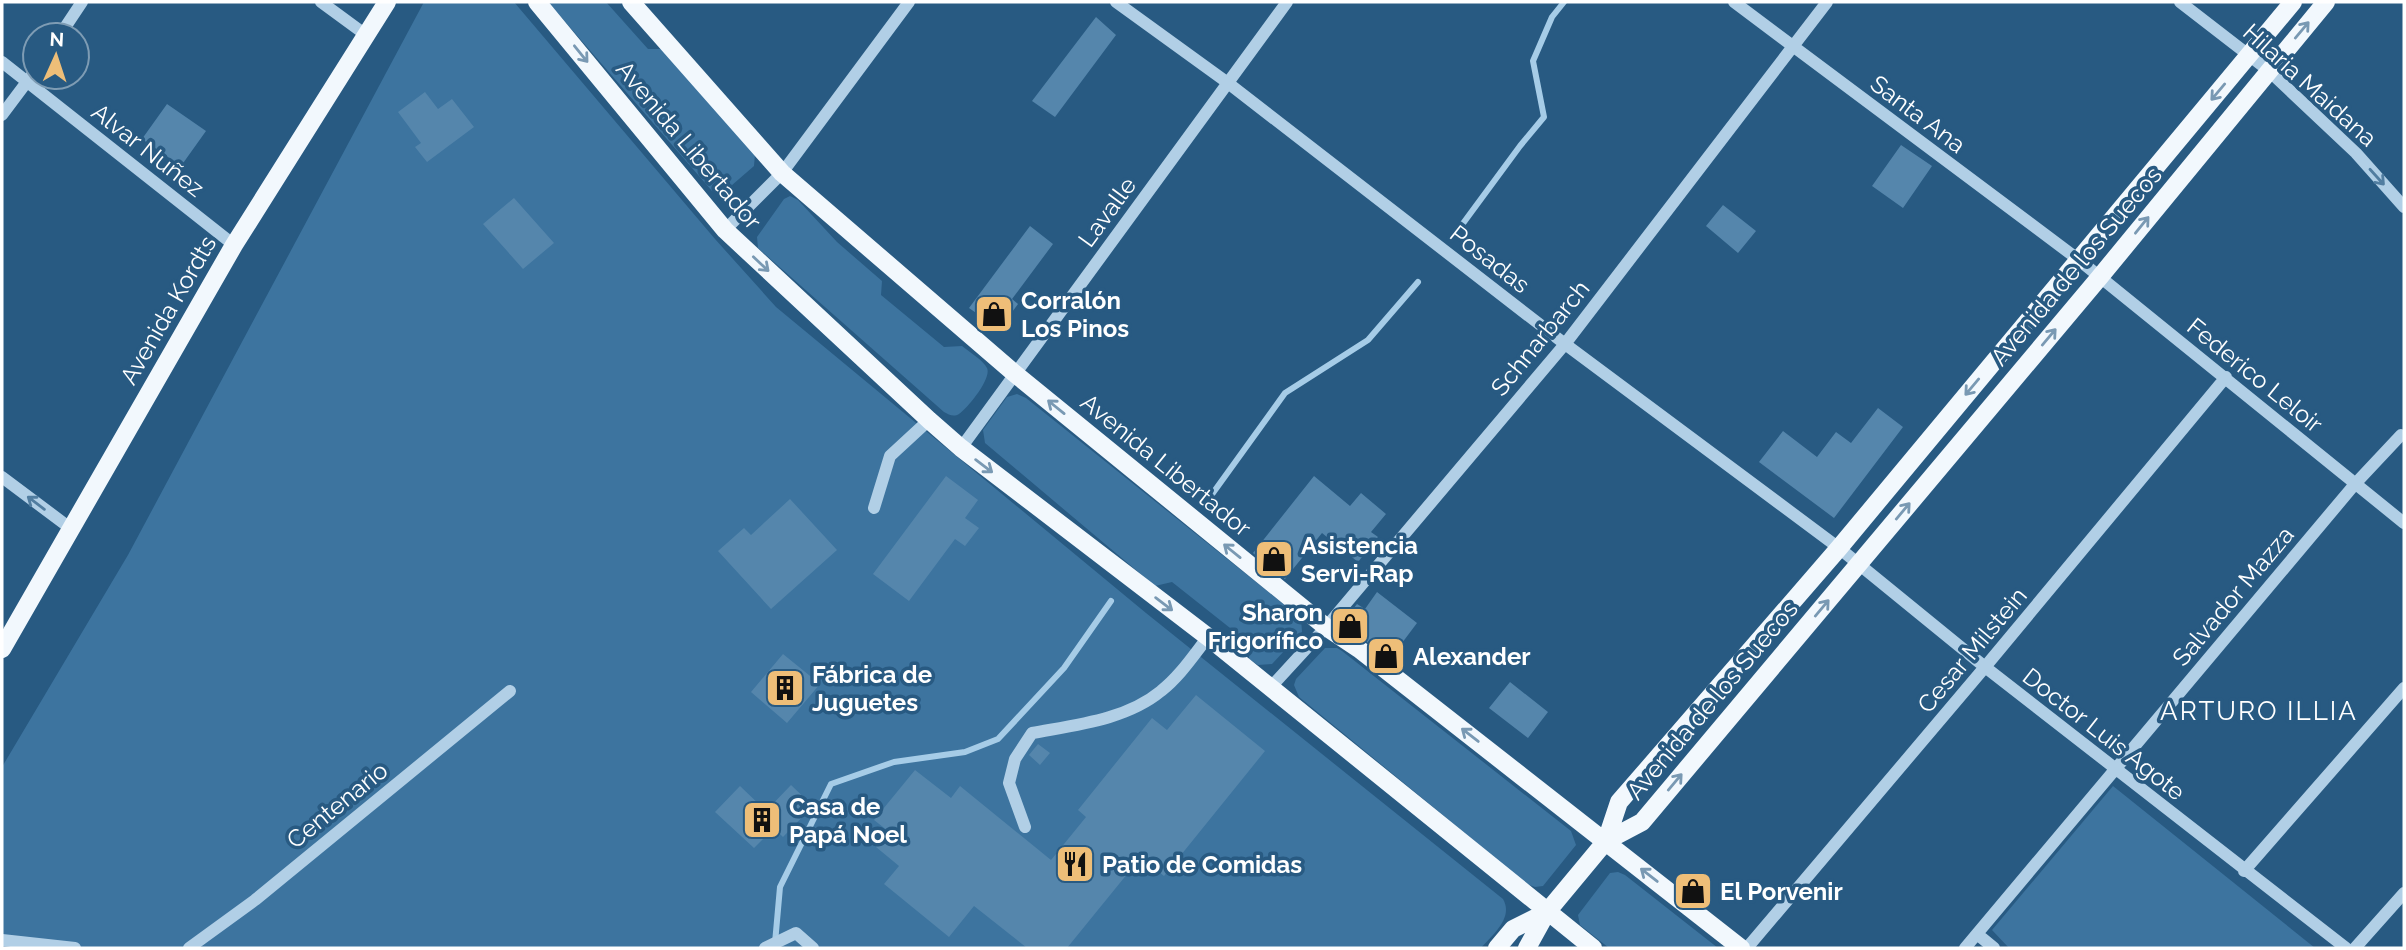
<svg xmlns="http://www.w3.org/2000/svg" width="2406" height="950" font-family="Raleway,sans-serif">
	<rect width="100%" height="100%" fill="#285a82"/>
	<path fill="#3d749f" d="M424 2H514L715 239 776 307 1146 613 1503 899C1514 918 1492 935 1481 948H2V767L128 555Z
		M548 2H606L648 49H663L755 154 754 166 724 192 718 194 712 191Z
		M790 196 798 200 837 242 882 281 881 295 944 347 962 346C969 352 983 360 987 368 992 378 968 408 959 414 954 417 949 415 944 412L758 248 757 237 784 199Z
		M1017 394 1026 398 1301 618 1302 632 1272 664 1258 665 1249 659V643L1172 582 1155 586 985 443 983 430 1007 397Z
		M1325 648H1337L1342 651 1571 831 1576 845 1543 886 1535 887 1527 884 1299 697 1294 685 1296 679Z
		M2113 786 2315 948H2009L1992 930Z
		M1618 872 1625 875 1718 948H1609L1580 925 1578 915 1610 873Z"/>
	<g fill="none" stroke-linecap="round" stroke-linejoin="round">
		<path stroke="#a6cce7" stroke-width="6" d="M1453 237 1520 146 1544 117 1533 61 1552 17 1564 2
			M1205 504 1285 393 1368 340 1418 282
			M775 943 780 887 831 784 894 762 965 752 998 739 1064 668 1111 601"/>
	</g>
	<path fill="#5586ac" d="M1096 17 1116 35 1055 117 1032 101Z
		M425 92 438 109 452 99 474 127 427 162 415 147 421 143 398 112Z
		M167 104 206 131 181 166 142 139Z
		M1901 145 1932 166 1903 208 1872 186Z
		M514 198 554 243 523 269 483 224Z
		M1723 205 1756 231 1738 253 1706 226Z
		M1030 226 1053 244 1012 299 1018 304 1007 319 989 322 969 308Z
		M1878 408 1903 427 1834 518 1759 462 1783 431 1817 457 1836 432 1851 443Z
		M946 476 978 500 965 518 979 528 965 546 955 539 909 601 873 574Z
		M1314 476 1350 506 1361 493 1386 514 1371 532 1378 537 1358 562 1322 533 1285 579 1253 553Z
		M790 499 837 550 771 609 718 551 744 528 751 535Z
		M1377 592 1417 623 1390 659 1345 626V619L1357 604 1365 609Z
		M783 654 820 684 787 723 751 692Z
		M1510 682 1548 712 1528 738 1489 708Z
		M1196 695 1265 751 1164 876 1141 857 1067 948H1027L974 906 949 937 884 884 899 866 876 847 888 831 874 820 915 770 951 798 960 786 1051 860 1086 817 1078 810 1152 718 1167 730Z
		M1038 744 1050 753 1040 765 1029 755Z
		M791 785 813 806 783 837 774 828 754 848 715 812 740 786 766 811Z"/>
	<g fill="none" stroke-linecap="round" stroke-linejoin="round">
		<path stroke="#b1cfe6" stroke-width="12" d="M321 2 366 35
			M1116 2 1228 83 1565 344 1839 548 1985 667 2346 948
			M1734 2 2079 260 2404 523
			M2180 2 2268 70 2356 153 2404 207
			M60 35 82 2
			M2 62 234 245
			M2 115 35 71
			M725 230 782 173 909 2
			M961 448 1287 2
			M2 477 70 528
			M874 508 890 456 929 420
			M1270 688 1326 627 1565 344 1827 2
			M1025 827 1009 783 1015 759 1032 733C1075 725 1126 720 1161 691 1180 676 1193 656 1208 637
			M2244 871 2404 688
			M1977 934 1994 948
			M2 940 75 948
			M189 948 255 900 510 691
			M765 948 796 933 813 948
			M1747 948 1985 667 2226 377
			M1965 948 2355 484 2401 435
			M2355 948 2404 893"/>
		<path stroke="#f2f8fd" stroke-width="18" d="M537 2 725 230 929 420 961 448 1208 637 1593 948
			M631 2 782 173 1014 373 1326 627 1359 649 1741 948
			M2 649 234 245 387 2
			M1606 841 1642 822 2099 278 2326 2
			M1497 948 1513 929 1547 912
			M1527 948 1547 912 1606 841 1619 802 1839 548 2293 2"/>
	</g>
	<defs><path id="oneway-shaft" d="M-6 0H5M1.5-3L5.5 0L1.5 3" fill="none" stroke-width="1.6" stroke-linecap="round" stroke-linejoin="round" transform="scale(1.75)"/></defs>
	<g stroke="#7999b3">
		<use href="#oneway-shaft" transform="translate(2302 30) rotate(-50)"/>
		<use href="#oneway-shaft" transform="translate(581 54) rotate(51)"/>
		<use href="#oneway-shaft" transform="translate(2218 92) rotate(130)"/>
		<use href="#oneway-shaft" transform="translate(2142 225) rotate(-51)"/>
		<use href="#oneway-shaft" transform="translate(761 264) rotate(43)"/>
		<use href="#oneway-shaft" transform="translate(2049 337) rotate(-50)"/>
		<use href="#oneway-shaft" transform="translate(1972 387) rotate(130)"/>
		<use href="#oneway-shaft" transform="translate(1056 407) rotate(-141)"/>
		<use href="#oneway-shaft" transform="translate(984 466) rotate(37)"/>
		<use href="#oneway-shaft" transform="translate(1903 511) rotate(-50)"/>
		<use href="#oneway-shaft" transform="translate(1232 551) rotate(-141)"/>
		<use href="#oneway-shaft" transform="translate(1164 604) rotate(37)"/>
		<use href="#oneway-shaft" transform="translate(1822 608) rotate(-50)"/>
		<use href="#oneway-shaft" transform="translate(1470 735) rotate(-142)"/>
		<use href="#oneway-shaft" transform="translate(1675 782) rotate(-50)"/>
		<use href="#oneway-shaft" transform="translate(1649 875) rotate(-142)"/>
	</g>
	<g stroke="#517da0">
		<use href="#oneway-shaft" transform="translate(2377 177) rotate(48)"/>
		<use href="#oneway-shaft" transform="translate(36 503) rotate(-143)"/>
	</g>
	<defs>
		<g id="shop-square" transform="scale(2.0125)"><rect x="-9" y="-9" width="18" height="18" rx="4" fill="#eebe78" stroke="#285a82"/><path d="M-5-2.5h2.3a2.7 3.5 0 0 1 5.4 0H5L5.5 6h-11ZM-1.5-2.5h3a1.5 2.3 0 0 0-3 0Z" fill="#111"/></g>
		<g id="building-square" transform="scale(2.0125)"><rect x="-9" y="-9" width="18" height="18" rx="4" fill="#eebe78" stroke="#285a82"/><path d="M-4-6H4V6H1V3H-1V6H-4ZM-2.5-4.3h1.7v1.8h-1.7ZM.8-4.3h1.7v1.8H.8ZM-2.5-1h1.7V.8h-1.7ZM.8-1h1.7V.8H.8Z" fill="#111"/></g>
		<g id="restaurant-square" transform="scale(2.0125)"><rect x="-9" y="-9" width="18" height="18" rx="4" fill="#eebe78" stroke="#285a82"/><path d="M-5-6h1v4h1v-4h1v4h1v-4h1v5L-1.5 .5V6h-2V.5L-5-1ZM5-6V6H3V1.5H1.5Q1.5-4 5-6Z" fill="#111"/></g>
	</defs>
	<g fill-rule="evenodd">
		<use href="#shop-square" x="994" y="314"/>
		<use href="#shop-square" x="1274" y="559"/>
		<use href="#shop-square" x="1350" y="626"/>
		<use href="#shop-square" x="1386" y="656"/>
		<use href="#building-square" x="785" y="688"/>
		<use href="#building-square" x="762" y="820"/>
		<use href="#restaurant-square" x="1075" y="864"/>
		<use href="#shop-square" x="1693" y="891"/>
	</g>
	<g text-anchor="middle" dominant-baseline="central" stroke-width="7" stroke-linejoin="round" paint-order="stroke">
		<g font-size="24" fill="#fff" stroke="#285a82">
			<text transform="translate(2310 85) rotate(42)">Hilaria Maidana</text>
			<text transform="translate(1918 114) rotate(37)">Santa Ana</text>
			<text transform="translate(689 145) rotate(50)">Avenida Libertador</text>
			<text transform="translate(148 150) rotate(38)">Alvar Nuñez</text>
			<text transform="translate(1107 212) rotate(-54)">Lavalle</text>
			<text transform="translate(1490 259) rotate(38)">Posadas</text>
			<text transform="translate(2076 266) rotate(-50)">Avenida de los Suecos</text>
			<text transform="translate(168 310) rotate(-60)">Avenida Kordts</text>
			<text transform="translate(1540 338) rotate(-51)">Schnarbarch</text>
			<text transform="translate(2255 375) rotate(39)">Federico Leloir</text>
			<text transform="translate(1166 465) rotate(39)">Avenida Libertador</text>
			<text transform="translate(2233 596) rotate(-50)">Salvador Mazza</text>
			<text transform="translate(1972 650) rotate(-50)">Cesar Milstein</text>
			<text transform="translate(1712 700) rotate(-50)">Avenida de los Suecos</text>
			<text transform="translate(2104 734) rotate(38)">Doctor Luis Agote</text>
			<text transform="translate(337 805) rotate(-39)">Centenario</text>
		</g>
		<g font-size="24" font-weight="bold" fill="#fff" stroke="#285a82" text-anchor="start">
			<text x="1021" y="300">Corralón<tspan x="1021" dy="28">Los Pinos</tspan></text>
			<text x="1301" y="545">Asistencia<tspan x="1301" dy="28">Servi-Rap</tspan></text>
			<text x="1323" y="612" text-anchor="end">Sharon<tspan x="1323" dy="28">Frigorífico</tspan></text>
			<text x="1413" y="656">Alexander</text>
			<text x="812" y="674">Fábrica de<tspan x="812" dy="28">Juguetes</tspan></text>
			<text x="789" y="806">Casa de<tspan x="789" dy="28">Papá Noel</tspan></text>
			<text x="1102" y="864">Patio de Comidas</text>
			<text x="1720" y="891">El Porvenir</text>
		</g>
		<g font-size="26" letter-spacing="2" fill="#fff" stroke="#285a82">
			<text x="2259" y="711">ARTURO ILLIA</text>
		</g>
	</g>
	<rect width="2406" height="950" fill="none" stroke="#ffffff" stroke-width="7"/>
	<g transform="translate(56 56) rotate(3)"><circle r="33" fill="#285a82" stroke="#7e9cb4" stroke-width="2"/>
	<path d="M0-5L12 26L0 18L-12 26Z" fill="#eebe78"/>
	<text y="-10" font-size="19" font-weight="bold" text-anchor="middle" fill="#ffffff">N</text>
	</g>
</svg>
